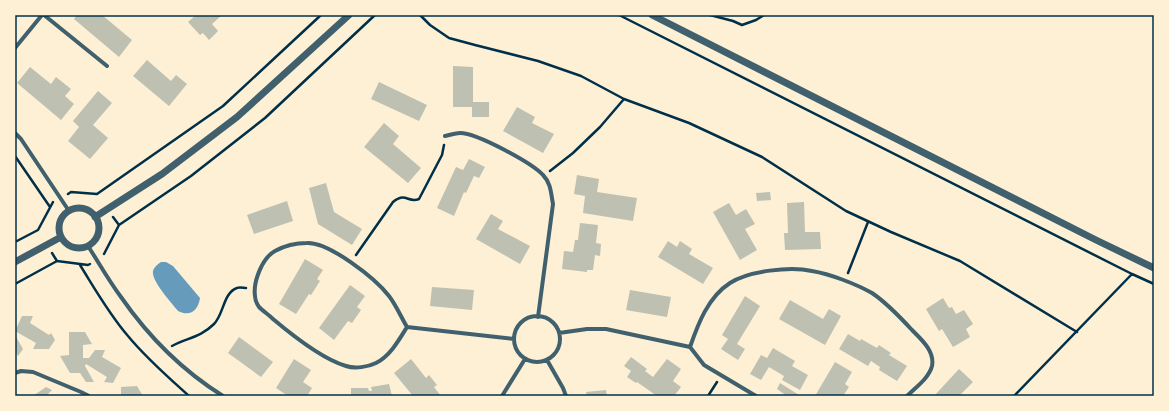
<svg xmlns="http://www.w3.org/2000/svg" width="1169" height="411" font-family="'PT Sans Narrow',sans-serif">
	<rect width="100%" height="100%" fill="#fdf0d5"/>
	<path fill="#669bbc" d="M161 262H166L173 266 200 298C198 311 190 317 178 311 172 303 151 281 153 271 154 267 158 264 161 262Z"/>
	<path fill="#bec0b2" d="M77 15H102L132 40 119 57 74 19Z
		M196 15H222L212 24 218 31 209 40 203 33 200 35 188 22Z
		M147 60 171 81 176 75 187 84 169 106 133 76Z
		M453 66 473 67V102H489V117H472V107H453Z
		M30 67 51 84 56 77 71 89 65 96 74 104 61 120 17 83Z
		M379 82 427 105 419 121 371 99Z
		M98 91 112 103 93 125 108 138 90 159 68 141 79 127 73 121Z
		M517 107 535 117 532 123 554 134 543 153 503 131Z
		M384 123 399 136 393 144 421 168 408 183 364 147Z
		M469 159 485 167 479 178 474 176 466 193 464 192 454 216 437 208 456 167 463 170Z
		M577 175 599 179 597 192 637 198 633 221 583 213 585 196 574 194Z
		M326 183 334 212 362 229 352 245 318 224 309 188Z
		M770 192 771 200 757 201 756 193Z
		M287 201 293 221 254 234 247 215Z
		M804 202 805 232H820L821 249 785 250 784 233H788L787 203Z
		M729 203 736 215 746 209 755 224 745 229 757 250 740 260 713 212Z
		M491 214 503 221 498 229 530 246 520 264 476 239Z
		M580 223 598 225 596 243 601 244 600 256 595 255 593 270H587V272L562 269 564 251 573 252 575 240H578Z
		M668 241 677 247 680 241 692 249 689 254 713 268 703 284 658 257Z
		M305 259 323 270 317 279 320 281 311 295 309 294 296 314 279 304Z
		M350 285 365 296 357 307 361 310 352 323 348 321 334 340 319 328Z
		M432 287 474 290 472 310 430 306Z
		M630 290 671 297 667 317 626 310Z
		M745 296 760 306 737 344 745 349 738 360 721 349 728 339 722 335Z
		M943 298 949 308 952 307 956 314 964 310 973 324 966 329 970 337 953 347 942 329 939 331 926 309Z
		M790 300 823 319 829 309 841 316 825 345 779 319Z
		M22 316H33L30 323 49 335 51 333 55 340 49 349H33L36 343 15 331Z
		M69 332H85L92 344 83 345V358H89L95 350H105L102 357 121 368 113 383 104 382 107 377 86 364 85 366 94 382H86L80 373H70L60 356 69 355Z
		M848 334 860 341 861 339 877 348 879 345 891 353 889 355 907 366 897 381 879 370 880 367 871 361 868 366 839 349Z
		M15 335 23 349 18 356 15 351Z
		M239 337 273 362 261 377 228 353Z
		M773 348 795 361 792 366 808 375 800 390 782 380 784 376 769 367 761 380 750 374 761 355 767 358Z
		M631 357 647 369 645 371 653 377 667 359 681 369 673 381 681 387 674 396H657L637 382 636 383 627 377 631 371 624 366Z
		M294 359 311 370 303 382 312 388 307 396H288L276 388Z
		M411 359 426 378 429 375 437 385 434 387 441 396H413L394 373Z
		M835 362 852 372 845 384 849 387 843 396H815Z
		M959 369 973 382 959 396H934Z
		M780 383 799 395 798 396H787L777 389Z
		M389 384 392 396H351V388H368L369 391H372L371 387Z
		M137 386 143 396H121V387Z
		M46 387 52 390 48 394 49 396H33Z
		M606 390 607 396H587L586 392Z"/>
	<g fill="none" stroke-linecap="round" stroke-linejoin="round">
		<path stroke="#003049" stroke-width="2.5" d="M420 15 430 25 449 38 475 45 538 61 581 76 624 99 689 123 762 157 846 211 891 232 960 261 1077 332
			M619 15 1132 274 1154 284
			M710 15 733 21 742 25 756 20 764 15
			M15 156 50 207
			M550 171 573 153 600 127 624 99
			M68 194 71 192 97 194 223 106 321 15
			M113 217 119 225
			M15 242 38 230 53 202
			M52 253 57 261
			M104 254 119 225 191 176 265 118 375 15
			M356 255 393 202C406 191 408 204 419 199L442 155 444 145
			M80 265C95 289 109 314 128 336 146 358 168 377 189 396
			M848 273 868 222
			M15 284 57 261 88 265 90 264
			M172 346C187 338 201 337 214 324 224 314 223 293 237 288 239 287 244 288 246 288
			M708 396 717 382
			M1014 396 1132 274"/>
		<path stroke="#3f606c" stroke-width="4" d="M44 15 107 66
			M15 48 42 15
			M15 133 21 139 69 211
			M445 136C450 135 456 133 460 133 477 133 532 163 543 175 551 183 551 194 553 204L538 317
			M88 246C99 263 109 281 121 297 148 336 183 371 223 396
			M514 339a23 23 0 1 1 46 0a23 23 0 1 1-46 0Z
			M407 327C401 317 396 305 389 296 375 278 329 242 307 243 296 243 284 246 275 251 262 258 253 282 255 296 255 299 257 304 259 307 263 311 269 315 273 319 292 335 322 359 346 366 355 369 368 367 376 363 390 356 399 340 407 327L514 339
			M559 333 587 329H606L690 347 704 365 756 396
			M690 347C698 324 708 297 730 283 749 271 790 266 812 271 830 274 856 284 872 293 887 303 900 317 912 330 921 339 935 351 932 366 929 378 916 387 907 396
			M547 360 563 388 566 396
			M15 373 21 371 33 372 81 392 89 396
			M502 396 525 359"/>
		<path stroke="#3f606c" stroke-width="7" d="M652 15 1096 240 1154 268
			M59 228a20 20 0 1 1 40 0a20 20 0 1 1-40 0Z
			M95 217 162 174 237 117 349 15
			M15 262 61 237"/>
	</g>
	<rect width="1169" height="411" fill="none" stroke="#fdf0d5" stroke-width="32"/>
	<rect x="16" y="16" width="1137" height="379" fill="none" stroke="#003049" stroke-width="1.5"/>
</svg>
